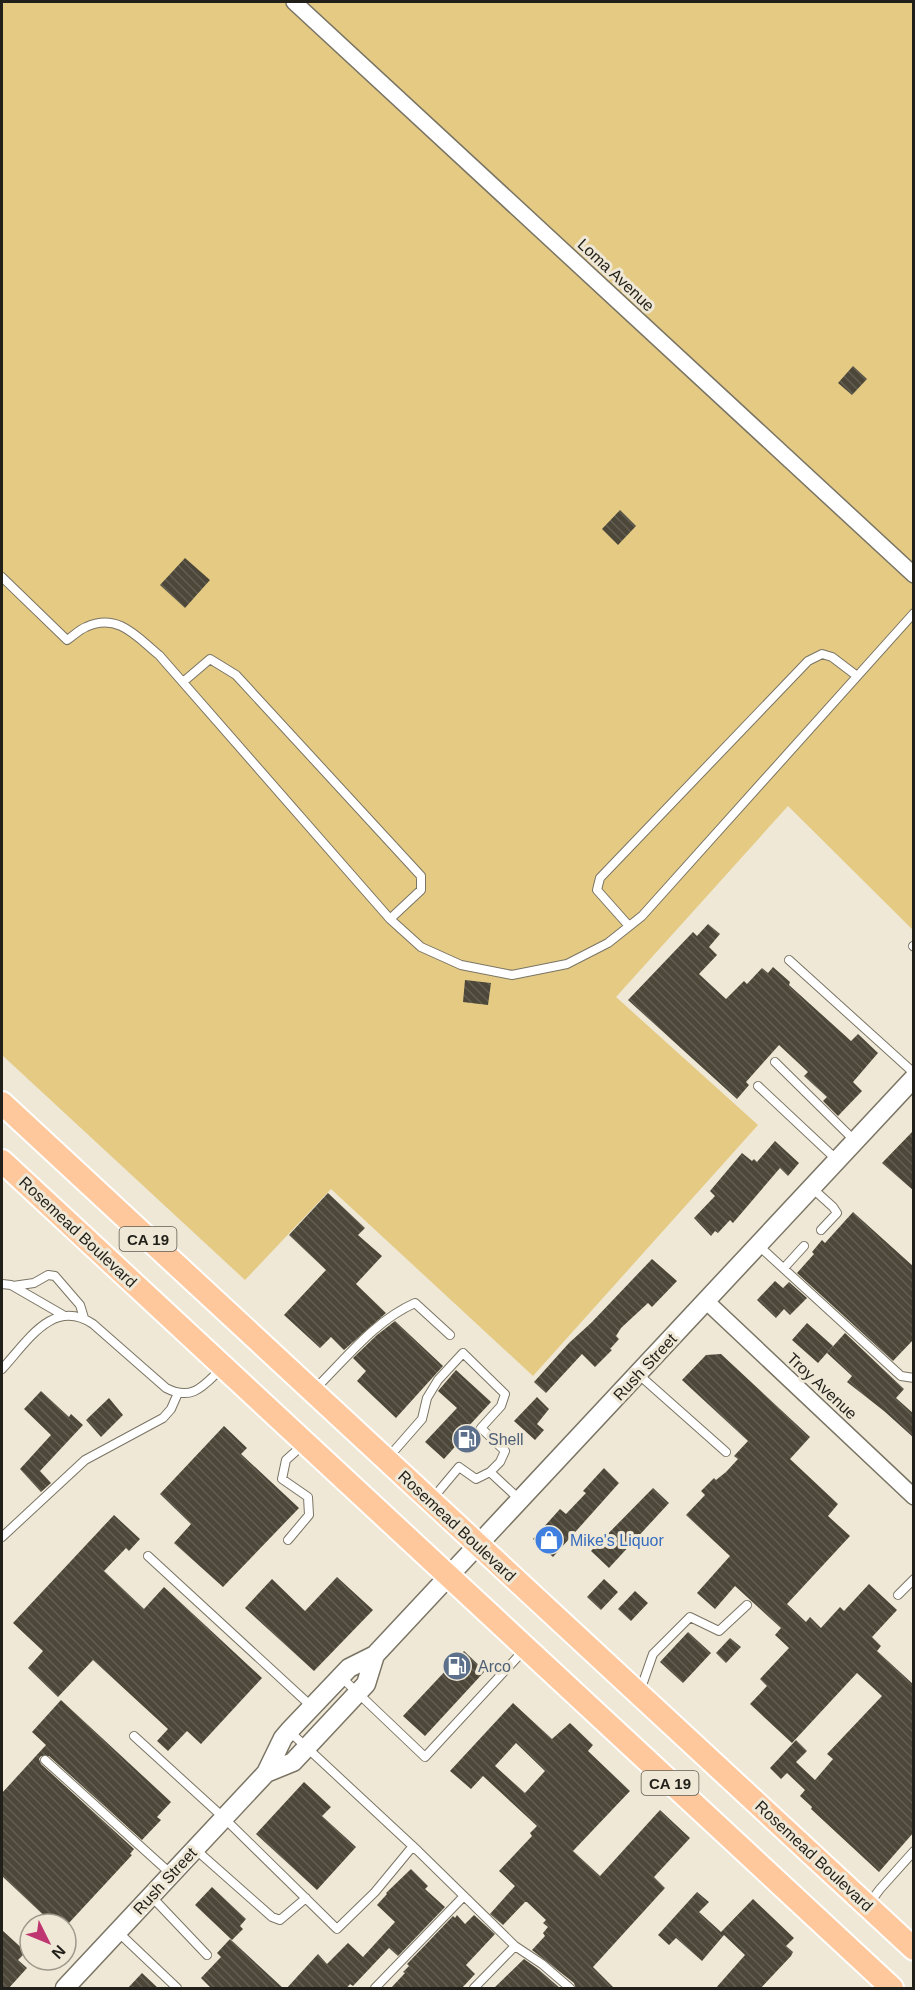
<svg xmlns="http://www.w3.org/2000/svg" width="915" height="1990" font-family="Helvetica,sans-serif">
	<defs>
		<pattern id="building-back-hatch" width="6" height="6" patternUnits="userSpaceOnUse" patternTransform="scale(1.5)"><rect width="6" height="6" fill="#4c4738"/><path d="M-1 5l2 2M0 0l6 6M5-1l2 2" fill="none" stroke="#625e52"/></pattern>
	</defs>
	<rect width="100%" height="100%" fill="#efe8d6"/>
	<path fill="#e4ca83" d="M2 2H913V930L788 806 616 997 758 1125 533 1376 331 1189 245 1280 2 1055Z"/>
	<path fill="url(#building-back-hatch)" fill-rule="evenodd" d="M853 366 867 379 852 395 838 383Z
		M620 510 636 526 618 545 602 529Z
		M185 558 210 580 185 608 160 585Z
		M708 924 720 934 709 947 717 955 699 974 726 999 744 981 747 984 762 968 768 973 773 967 790 982 789 985 851 1041 858 1034 878 1053 853 1082 862 1091 838 1116 823 1101 827 1097 804 1076 808 1072 779 1045 746 1082 749 1085 737 1099 628 1000 693 932 697 936Z
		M465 980 491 983 488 1005 463 1002Z
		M914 1130V1191L882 1163Z
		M775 1141 799 1163 788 1176 780 1168 733 1223 730 1220 718 1233 715 1231 711 1236 694 1218 715 1196 710 1191 742 1153 752 1161 754 1159 757 1162Z
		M328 1193 365 1228 358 1235 382 1256 356 1284 386 1313 344 1350 331 1337 320 1348 284 1315 326 1270 289 1235Z
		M853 1212 914 1267V1339L893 1361 797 1273 814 1254 812 1252 822 1240 825 1243Z
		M652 1259 677 1281 652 1307 648 1303 621 1328 616 1336 619 1339 610 1349 612 1350 595 1367 582 1354 546 1393 534 1382 569 1343 591 1323Z
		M775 1281 783 1288 789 1282 807 1298 790 1315 784 1309 776 1318 757 1300Z
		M395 1321 443 1366 396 1418 357 1381 366 1371 353 1358 377 1335Z
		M807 1323 833 1346 818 1363 792 1340Z
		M845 1333 904 1389 896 1398 914 1414V1438L884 1411 847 1382 852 1376 827 1353Z
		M721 1354 810 1437 790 1459 838 1504 828 1516 850 1536 787 1604 806 1622 810 1617 821 1628 840 1607 844 1611 869 1584 897 1610 872 1637 881 1646 877 1651 914 1685V1832L879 1872 811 1809 812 1807 800 1796 805 1790 787 1773 781 1779 770 1768 796 1740 807 1751 796 1762 815 1780 833 1759 827 1754 882 1696 857 1673 792 1743 750 1704 767 1686 760 1679 789 1648 775 1635 781 1628 735 1586 715 1609 697 1593 730 1556 686 1515 705 1495 701 1491 714 1478 716 1480 726 1472 738 1459 734 1456 748 1441 682 1380 706 1355Z
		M456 1370 491 1402 466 1429 469 1431 444 1459 425 1442 457 1408 438 1391Z
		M41 1391 69 1417 71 1414 83 1425 40 1471 51 1483 41 1492 20 1469 51 1435 24 1409Z
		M537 1397 549 1409 537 1424 544 1430 535 1440 514 1421Z
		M109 1398 123 1415 101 1437 86 1420Z
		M224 1426 247 1448 241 1454 299 1508 223 1587 174 1543 191 1524 160 1494Z
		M604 1468 619 1483 553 1557 533 1539 560 1509 566 1514 586 1493 583 1491Z
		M653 1488 669 1503 609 1568 591 1551Z
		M114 1515 140 1539 129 1551 126 1548 104 1571 144 1609 164 1587 262 1678 201 1744 187 1731 168 1751 157 1741 168 1729 93 1660 58 1697 28 1668 43 1651 13 1623Z
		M337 1577 373 1610 314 1671 245 1608 272 1579 305 1611Z
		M604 1579 618 1592 601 1610 587 1597Z
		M635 1591 648 1603 631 1621 618 1609Z
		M688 1632 711 1653 683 1683 660 1662Z
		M730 1638 741 1647 726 1663 716 1653Z
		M464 1651 485 1671 425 1736 403 1716Z
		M61 1700 171 1802 157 1817 161 1820 142 1840 49 1756H41L39 1759 41 1764 134 1849 130 1854 132 1855 68 1924H53L2 1876V1793L46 1745 32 1732Z
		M513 1703 552 1739 570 1723 593 1745 588 1751 630 1791 573 1851 600 1876 660 1810 690 1838 654 1877 665 1888 593 1967 615 1989H576L574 1983 532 1950 545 1936 543 1933 548 1927 543 1923 546 1920 527 1902H525L503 1925 490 1914 515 1886 499 1871 532 1836 530 1833 537 1826 483 1776 471 1789 450 1771ZM516 1743 545 1771 525 1793 495 1766Z
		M304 1782 331 1807 322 1816 356 1847 317 1890 256 1834Z
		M411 1869 428 1886 425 1889 445 1907 398 1956 389 1948 353 1986 350 1984 346 1989H286L318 1954 327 1964 348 1943 363 1957 395 1922 377 1905 387 1894 386 1893Z
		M212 1887 246 1919 240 1926 243 1929 232 1940 195 1905Z
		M697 1892 709 1902 699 1912 721 1932 753 1899 794 1938 786 1946 793 1952 791 1956 760 1989H715L745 1955 724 1935 702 1961 676 1938 669 1945 658 1935Z
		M457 1915 465 1924 474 1915 495 1934 466 1965 475 1974 461 1989H390L405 1973 403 1972 409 1966 407 1964 453 1916 455 1918Z
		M2 1930 26 1952 18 1960 27 1968 8 1989H2Z
		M230 1939 284 1989H212L201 1978 221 1957 217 1953Z
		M524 1959 538 1969 561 1989H493Z
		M142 1973 159 1989H127Z"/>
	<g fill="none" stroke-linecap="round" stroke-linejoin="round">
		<g stroke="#7a7464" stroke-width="10">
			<path id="service" d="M2 577 67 640C73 636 79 630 86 627 118 612 137 637 159 655L390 919 421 947 461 965 512 975 567 964 608 943 642 916 914 613
				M183 682 210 659 236 675 421 876V890L390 919
				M629 926 597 890 600 878 808 661 822 654 832 657 857 676
				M913 946 914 947
				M789 960 914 1073
				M775 1062 855 1141
				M758 1086 837 1160
				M812 1188 833 1207 837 1213 821 1230
				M759 1246 901 1376 914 1378
				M784 1268 804 1246
				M2 1284 11 1285 63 1315
				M13 1286 34 1283 48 1275 55 1276 80 1305 84 1318
				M2 1369C27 1342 53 1297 93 1324L166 1388C193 1402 204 1385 222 1368
				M638 1374 726 1452
				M313 1391C345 1360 374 1321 415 1303L450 1335
				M387 1459 422 1419 427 1398 438 1380 463 1353 505 1394 501 1406 481 1428 505 1451 500 1462 490 1472 519 1499
				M433 1498 459 1467 476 1479 490 1472
				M2 1537 85 1460 163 1418 171 1409 178 1393
				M288 1540 309 1515 308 1497 282 1479 286 1460 304 1444
				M148 1556 311 1706
				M898 1595 914 1579
				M341 1677 425 1757 524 1650
				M640 1691 653 1654 690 1617 719 1631 747 1605
				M289 1731 418 1851 515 1946 474 1988
				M134 1736 224 1818 337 1929 375 1892 413 1846
				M45 1760 170 1873
				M195 1849 272 1917 280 1920 306 1898
				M151 1896 207 1955
				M868 1905 880 1889 914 1851
				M118 1932 177 1988
				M515 1946 542 1964 570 1988
				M375 1988 464 1896"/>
		</g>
		<g stroke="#7a7464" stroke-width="18">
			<path id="minor" d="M294 2 914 575
				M706 1301 914 1497"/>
		</g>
		<g stroke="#7a7464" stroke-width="21">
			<path id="tertiary" d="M266 1773 293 1762 366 1684 375 1655
				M65 1988 266 1773 283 1738 289 1731 349 1668 375 1655 914 1078"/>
		</g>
		<g stroke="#fff" stroke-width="26">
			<path id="primary" d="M2 1103 914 1949
				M2 1161 892 1988"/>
		</g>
		<use href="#service" stroke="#fff" stroke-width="8"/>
		<use href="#minor" stroke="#fff" stroke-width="15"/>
		<use href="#tertiary" stroke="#fff" stroke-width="18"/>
		<use href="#primary" stroke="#ffc89c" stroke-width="22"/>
	</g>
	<defs>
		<g id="fuel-disc" transform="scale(1.5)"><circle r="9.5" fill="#5c6f8a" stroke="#efe8d6"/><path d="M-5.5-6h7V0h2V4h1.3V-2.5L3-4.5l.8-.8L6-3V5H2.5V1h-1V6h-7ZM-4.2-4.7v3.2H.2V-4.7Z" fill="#fff"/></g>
		<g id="shop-disc" transform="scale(1.5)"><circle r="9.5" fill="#3f7fe0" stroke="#efe8d6"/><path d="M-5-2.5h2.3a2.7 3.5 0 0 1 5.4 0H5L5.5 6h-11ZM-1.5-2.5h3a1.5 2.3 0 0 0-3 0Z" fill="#fff"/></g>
	</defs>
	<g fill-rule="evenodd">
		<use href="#fuel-disc" x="467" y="1439"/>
		<use href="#shop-disc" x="549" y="1540"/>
		<use href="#fuel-disc" x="457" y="1666"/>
	</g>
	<g text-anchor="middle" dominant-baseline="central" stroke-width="6" stroke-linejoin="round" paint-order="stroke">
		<g fill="#efe8d6" stroke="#5f5b52" stroke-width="1.5">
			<rect x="119.5" y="1227" width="57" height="24" rx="4.5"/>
			<rect x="641.5" y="1771" width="57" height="24" rx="4.5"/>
		</g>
		<g font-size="15" font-weight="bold" fill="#211f19">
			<text x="148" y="1239">CA 19</text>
			<text x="670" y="1783">CA 19</text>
		</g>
		<g font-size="16" fill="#211f19" stroke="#efe8d6">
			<text transform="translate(616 275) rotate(43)">Loma Avenue</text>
			<text transform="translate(78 1232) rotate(43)">Rosemead Boulevard</text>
			<text transform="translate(645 1367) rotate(-47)">Rush Street</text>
			<text transform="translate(822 1386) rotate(43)">Troy Avenue</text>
			<text transform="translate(457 1526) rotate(43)">Rosemead Boulevard</text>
			<text transform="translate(814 1856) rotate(43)">Rosemead Boulevard</text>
			<text transform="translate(165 1881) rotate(-47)">Rush Street</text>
		</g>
		<g font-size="16" fill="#4e5e75" stroke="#efe8d6" text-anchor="start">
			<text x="488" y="1439">Shell</text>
			<text x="478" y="1666">Arco</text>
		</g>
		<g font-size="16" fill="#366cbe" stroke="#efe8d6" text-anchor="start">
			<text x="570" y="1540">Mike's Liquor</text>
		</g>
	</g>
	<rect width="915" height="1990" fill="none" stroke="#211f19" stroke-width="6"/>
	<g transform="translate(48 1942) rotate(133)"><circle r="28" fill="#efe8d6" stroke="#9d988a" stroke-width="1.5"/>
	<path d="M0-4.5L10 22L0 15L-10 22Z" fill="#be3570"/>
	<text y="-9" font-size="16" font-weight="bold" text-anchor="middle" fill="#211f19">N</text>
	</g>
</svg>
